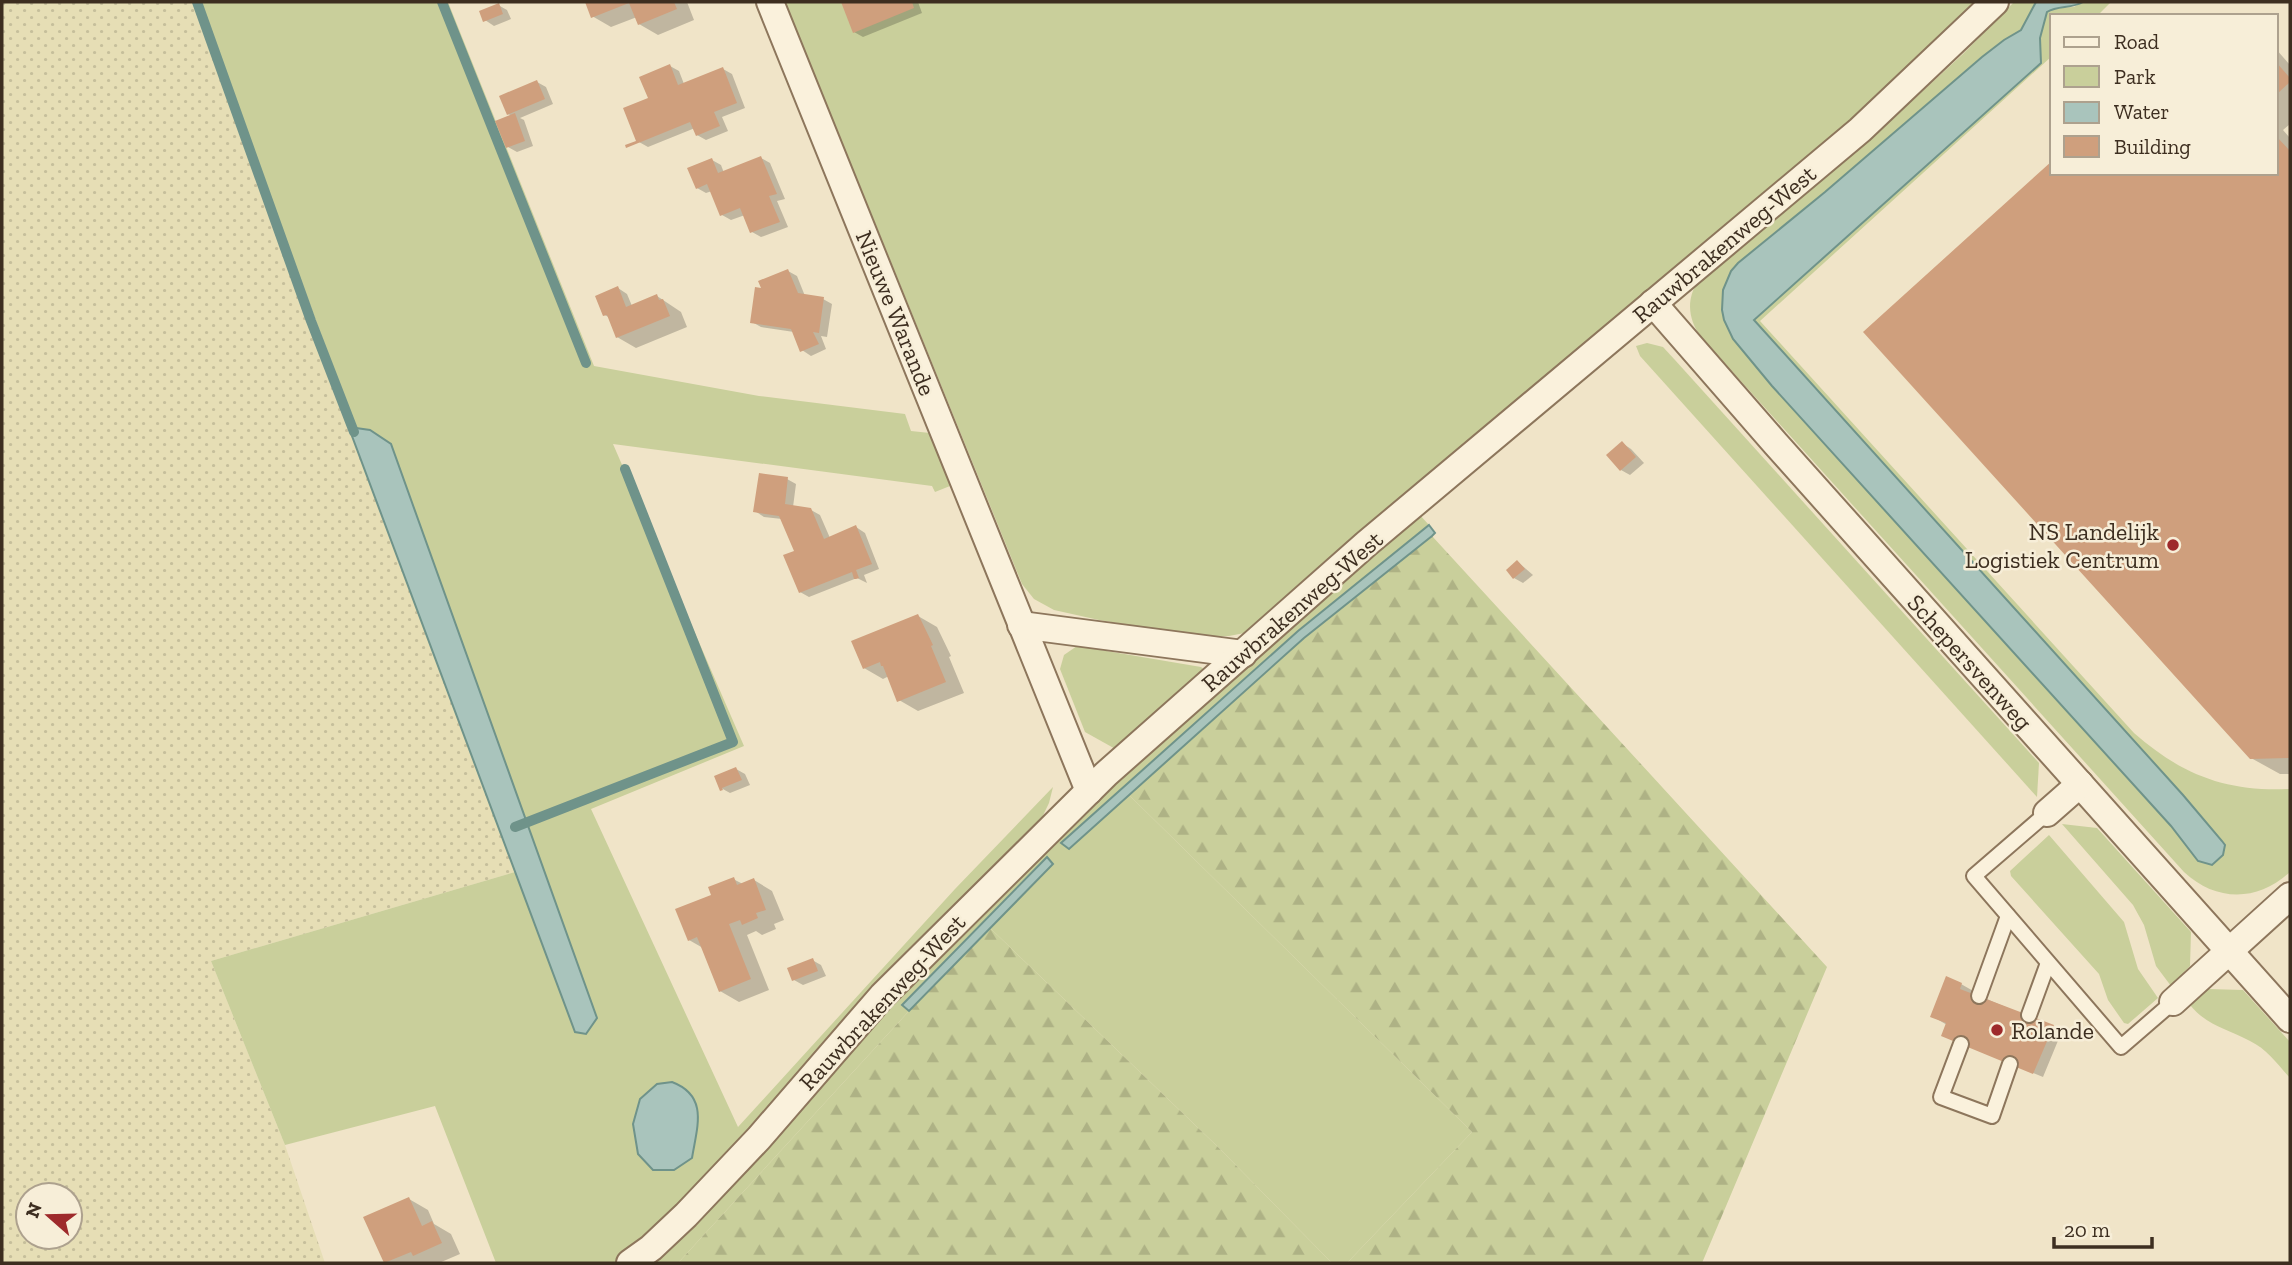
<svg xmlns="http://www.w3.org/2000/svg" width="2292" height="1265" font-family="'Zilla Slab',serif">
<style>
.farmland{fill:url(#farmland-dots);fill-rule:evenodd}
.green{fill:#c9cf9b}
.forest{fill:url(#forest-firs)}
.water{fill:#a9c4bc;stroke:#6f938a;stroke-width:2}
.shadow{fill:#0003}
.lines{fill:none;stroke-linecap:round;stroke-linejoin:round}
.stream{stroke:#6f938a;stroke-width:10}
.building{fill:#cf9f7d}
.service-casing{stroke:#8d765c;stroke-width:18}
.minor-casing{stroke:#8d765c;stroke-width:30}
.service{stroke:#faf1dc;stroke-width:14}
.minor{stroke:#faf1dc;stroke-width:26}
.poi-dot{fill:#9e2a2b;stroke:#f7eed8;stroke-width:2.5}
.labels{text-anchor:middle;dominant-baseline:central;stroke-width:5;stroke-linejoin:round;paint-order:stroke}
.street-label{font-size:24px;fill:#3d2e20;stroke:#f7eed8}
.poi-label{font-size:24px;fill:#3d2e20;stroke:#f7eed8;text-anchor:end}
</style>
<defs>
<pattern id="farmland-dots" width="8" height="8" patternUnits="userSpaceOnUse" patternTransform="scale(1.75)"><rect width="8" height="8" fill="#e6deb5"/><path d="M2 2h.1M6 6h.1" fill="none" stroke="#c6bf9b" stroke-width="1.8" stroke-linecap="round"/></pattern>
<pattern id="forest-firs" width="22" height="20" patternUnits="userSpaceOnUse" patternTransform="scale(1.75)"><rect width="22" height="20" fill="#c9cf9b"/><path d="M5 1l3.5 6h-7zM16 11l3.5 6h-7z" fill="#aeb285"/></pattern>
</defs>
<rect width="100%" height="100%" fill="#f0e4c8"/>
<path class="farmland" d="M2,2H197L356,428L352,436L515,872L211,961L285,1145L325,1263H2ZM28,1195H70V1237H28Z"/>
<g class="green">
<polygon points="197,2 448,2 594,366 759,396 905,414 911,431 930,433 950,486 935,492 932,486 613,444 744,746 591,809 738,1127 955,889 1053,787 1049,803 1036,830 751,1133 617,1263 496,1263 435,1106 285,1145 211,961 515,872 575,1032 597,1018 391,444 370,430 356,428"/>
<polygon points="785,2 1989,2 1961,30 1255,631 1229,636 1206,637 1099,620 1054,610 1034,599 1022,584"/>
<path d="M2014,2H2036L2021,30L2004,40L1982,57L1825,192L1738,263L1731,271L1723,290L1722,310L1733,339L1772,386L2171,826L2198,861L2225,845L2183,795L1754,320L2041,63L2040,38L2047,12L2053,8L2074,7L2083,2H2111L2097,16H2052V56L1760,321L2134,733C2182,775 2226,792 2290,789V872C2258,902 2216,902 2184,872L1701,337C1688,319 1686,300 1698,281L1914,99L1963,54Z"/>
<polygon points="1647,343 1663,347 1675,360 2039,763 2037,797 1640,356 1636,346"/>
<polygon points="1418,513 1429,525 1298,631 1061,843 1069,849 1129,795 1472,1132 1347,1263 1332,1263 1218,1147 989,927 1052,865 1047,857 902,1004 909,1011 678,1263 646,1263 887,1006 1069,821"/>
<polygon points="1077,646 1201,667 1208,673 1119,751 1085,732 1060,669 1064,655"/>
<polygon points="2062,824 2097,828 2191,932 2190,966 2171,986 2156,966 2144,925 2133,905"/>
<polygon points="2049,835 2124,922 2138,969 2158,998 2128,1024 2124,1023 2108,1000 2099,974 2011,876 2010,871"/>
<path d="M2208,989L2243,990L2290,1042V1078C2278,1065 2267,1049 2250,1041C2228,1029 2207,1026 2190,1005Z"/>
</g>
<g class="forest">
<polygon points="1432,536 1827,967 1702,1263 1347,1263 1472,1132 1129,795 1304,638"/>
<polygon points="989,927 1218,1147 1332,1263 678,1263 909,1011"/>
</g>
<g class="water">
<path d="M2036,2H2083C2071,9 2058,5 2047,12L2040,38L2041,63L1754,320L2183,795L2222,841L2225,845L2223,855L2212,865L2198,861L2171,826L1772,386L1733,339L1724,320L1722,310L1723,290L1731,271L1738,263L1825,192L1982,57L2004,40L2021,30Z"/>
<polygon points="356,428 370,430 391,444 597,1018 586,1034 575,1032 352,436"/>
<polygon points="1429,525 1435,533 1432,536 1304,638 1069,849 1061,843 1298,631"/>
<polygon points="1047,857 1053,864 909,1011 902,1005"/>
<path d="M672,1082C709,1096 697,1127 692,1158L674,1170H653L638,1154L633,1124L640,1099L657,1084Z"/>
</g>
<g class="shadow">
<polygon points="586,2 687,2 694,20 658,35 639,24 637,17 611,27 592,16"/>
<polygon points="843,2 918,2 922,13 863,37 854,32"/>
<polygon points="498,5 507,10 511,19 494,26 485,20"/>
<polygon points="2276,49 2290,65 2290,124 2283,130 2290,138 2290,774 2280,774 2251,758 1865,332 2052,163 2052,173 2276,173"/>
<polygon points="670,66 679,71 684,84 723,69 732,74 745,108 722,117 728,131 706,140 697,135 695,128 648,147 639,142 650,99"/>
<polygon points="537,82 546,87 553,104 520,118 524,120 533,146 517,152 508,147 512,116 508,114"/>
<polygon points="761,158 770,163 785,199 777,201 788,227 761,237 752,232 745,215 731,220 722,215 712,191 706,193 697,188 712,160 721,165 724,173"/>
<polygon points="788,271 797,276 805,296 823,299 832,304 827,337 821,336 826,349 811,356 802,350 794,332 761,327 752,322 764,290"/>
<polygon points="618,288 627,294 632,306 657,296 681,312 687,327 636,348 617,337 610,318 605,315"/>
<polygon points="1622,443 1631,449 1644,463 1630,475 1621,470"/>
<polygon points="787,479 796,484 793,507 811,510 820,515 830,538 856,527 865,533 879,569 864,575 867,583 857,578 809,597 800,592 796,552 782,519 764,517 755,511"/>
<polygon points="1518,562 1533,575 1523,583 1514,578 1508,570"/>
<polygon points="918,616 937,627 951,656 949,657 964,693 918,711 899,700 889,676 883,679 864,668"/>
<polygon points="736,769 745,774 750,785 730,793 721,788"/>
<polygon points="733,879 743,884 754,880 772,891 784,920 774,924 776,929 762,935 756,931 747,935 769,990 739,1002 720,991 703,948 689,940 714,896"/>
<polygon points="812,960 821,965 826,976 803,985 794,980"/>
<polygon points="1961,984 1989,1000 2062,1031 2043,1077 1943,1036 1947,1025 1932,1016"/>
<polygon points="409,1199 428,1210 434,1224 451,1234 460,1254 439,1263 385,1262"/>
</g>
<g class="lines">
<g class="stream">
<polyline points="197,2 311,321 354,432"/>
<polyline points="442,2 586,363"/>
<polyline points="515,827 733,742 625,469"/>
</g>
</g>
<g class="building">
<polygon points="585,2 674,2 677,9 638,25 629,3 591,18"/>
<polygon points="841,2 912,2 914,8 853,33"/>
<polygon points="499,3 503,14 483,22 479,11"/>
<polygon points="2276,62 2290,78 2290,82 2276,95"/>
<polygon points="670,64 678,85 723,67 737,103 714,112 720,126 696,136 690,122 626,148 625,145 636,141 623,108 648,98 639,77"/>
<polygon points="537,80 545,99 507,115 499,96"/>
<polygon points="515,113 525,141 506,148 495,121"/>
<polygon points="2276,136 2290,151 2290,758 2250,759 1863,332 2052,161 2052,173 2276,173"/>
<polygon points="761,156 777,194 769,196 780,222 750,233 740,208 720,216 707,184 696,189 687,168 712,158 718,173"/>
<polygon points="788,269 798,293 824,297 819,333 813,332 819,344 800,352 791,329 750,323 755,287 761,288 758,281"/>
<polygon points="618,286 626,307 657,294 659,300 663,299 670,316 616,338 607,315 603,316 595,296"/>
<polygon points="1622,441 1636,457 1620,471 1606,455"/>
<polygon points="759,473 788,477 785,504 811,508 824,539 856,525 872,564 856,570 859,578 856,579 854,579 852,572 799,593 783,555 794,551 779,516 753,512"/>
<polygon points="1517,560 1525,569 1513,579 1506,570"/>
<polygon points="918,614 933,645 931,646 946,682 897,702 883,666 881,666 880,662 863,669 851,641"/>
<polygon points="736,767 742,780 722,788 723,790 720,791 714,776"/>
<polygon points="734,877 737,885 754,878 766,910 756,913 758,918 742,925 740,920 729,924 751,979 719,992 697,937 688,941 675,909 711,895 708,887"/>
<polygon points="813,958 818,971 792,981 787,968"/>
<polygon points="1946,976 1962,983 1960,989 2054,1025 2033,1074 1941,1036 1946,1023 1930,1017"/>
<polygon points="409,1197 422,1226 432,1221 442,1243 413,1256 411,1252 384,1263 363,1217"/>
</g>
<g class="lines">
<defs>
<g id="service">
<polyline points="2047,813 1974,876 2121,1047 2173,1002"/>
<polyline points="1979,996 2008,916"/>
<polyline points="2029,1015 2048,963"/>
<polyline points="1961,1044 1941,1097 1992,1116 2010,1064"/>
</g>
<g id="minor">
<polyline points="770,2 1089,791"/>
<polyline points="1653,303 1775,443 2290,1019"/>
<polyline points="1021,625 1243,654"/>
<polyline points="2047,813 2080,784"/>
<polyline points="2173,1002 2290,896"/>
<polyline points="630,1263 651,1248 686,1215 759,1138 882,996 1106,774 1366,544 1860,130 1995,2"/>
</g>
</defs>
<use href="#service" class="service-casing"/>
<use href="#minor" class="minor-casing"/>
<use href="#service" class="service"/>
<use href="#minor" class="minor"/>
</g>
<g class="poi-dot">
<circle cx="2173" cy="545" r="7"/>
<circle cx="1997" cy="1030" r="7"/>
</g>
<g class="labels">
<g class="street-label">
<text transform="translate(1724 244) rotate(-40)">Rauwbrakenweg-West</text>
<text transform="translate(896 313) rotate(68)">Nieuwe Warande</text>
<text transform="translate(1292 611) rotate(-41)">Rauwbrakenweg-West</text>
<text transform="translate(1970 662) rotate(48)">Schepersvenweg</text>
<text transform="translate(882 1002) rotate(-47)">Rauwbrakenweg-West</text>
</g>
<g class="poi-label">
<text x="2159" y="531">NS Landelijk<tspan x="2159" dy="28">Logistiek Centrum</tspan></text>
<text x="2011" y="1030" text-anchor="start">Rolande</text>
</g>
</g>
<rect width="2292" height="1265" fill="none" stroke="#3d2e20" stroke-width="7"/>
<rect x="2050" y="14" width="228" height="161" fill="#f7eed8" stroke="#ada18e" stroke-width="2"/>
<rect x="2064" y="37" width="35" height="10" fill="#faf1dc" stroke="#ada18e" stroke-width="2"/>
<text x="2114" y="49" font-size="21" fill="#3d2e20">Road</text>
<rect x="2064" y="66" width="35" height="21" fill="#c9cf9b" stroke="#ada18e" stroke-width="2"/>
<text x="2114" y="84" font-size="21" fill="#3d2e20">Park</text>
<rect x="2064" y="102" width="35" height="21" fill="#a9c4bc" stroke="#ada18e" stroke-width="2"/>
<text x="2114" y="119" font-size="21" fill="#3d2e20">Water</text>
<rect x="2064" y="136" width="35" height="21" fill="#cf9f7d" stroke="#ada18e" stroke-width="2"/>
<text x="2114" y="154" font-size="21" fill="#3d2e20">Building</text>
<g transform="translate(49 1216) rotate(290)"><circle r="33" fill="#f7eed8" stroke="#ada18e" stroke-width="2"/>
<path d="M0-5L12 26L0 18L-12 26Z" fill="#9e2a2b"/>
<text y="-10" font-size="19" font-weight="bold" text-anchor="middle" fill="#3d2e20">N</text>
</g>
<path d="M2054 1237v10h98v-10" fill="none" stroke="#3d2e20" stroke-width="3.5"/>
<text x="2064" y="1237" font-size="21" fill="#3d2e20" stroke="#f7eed8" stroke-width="5" paint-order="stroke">20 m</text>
</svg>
